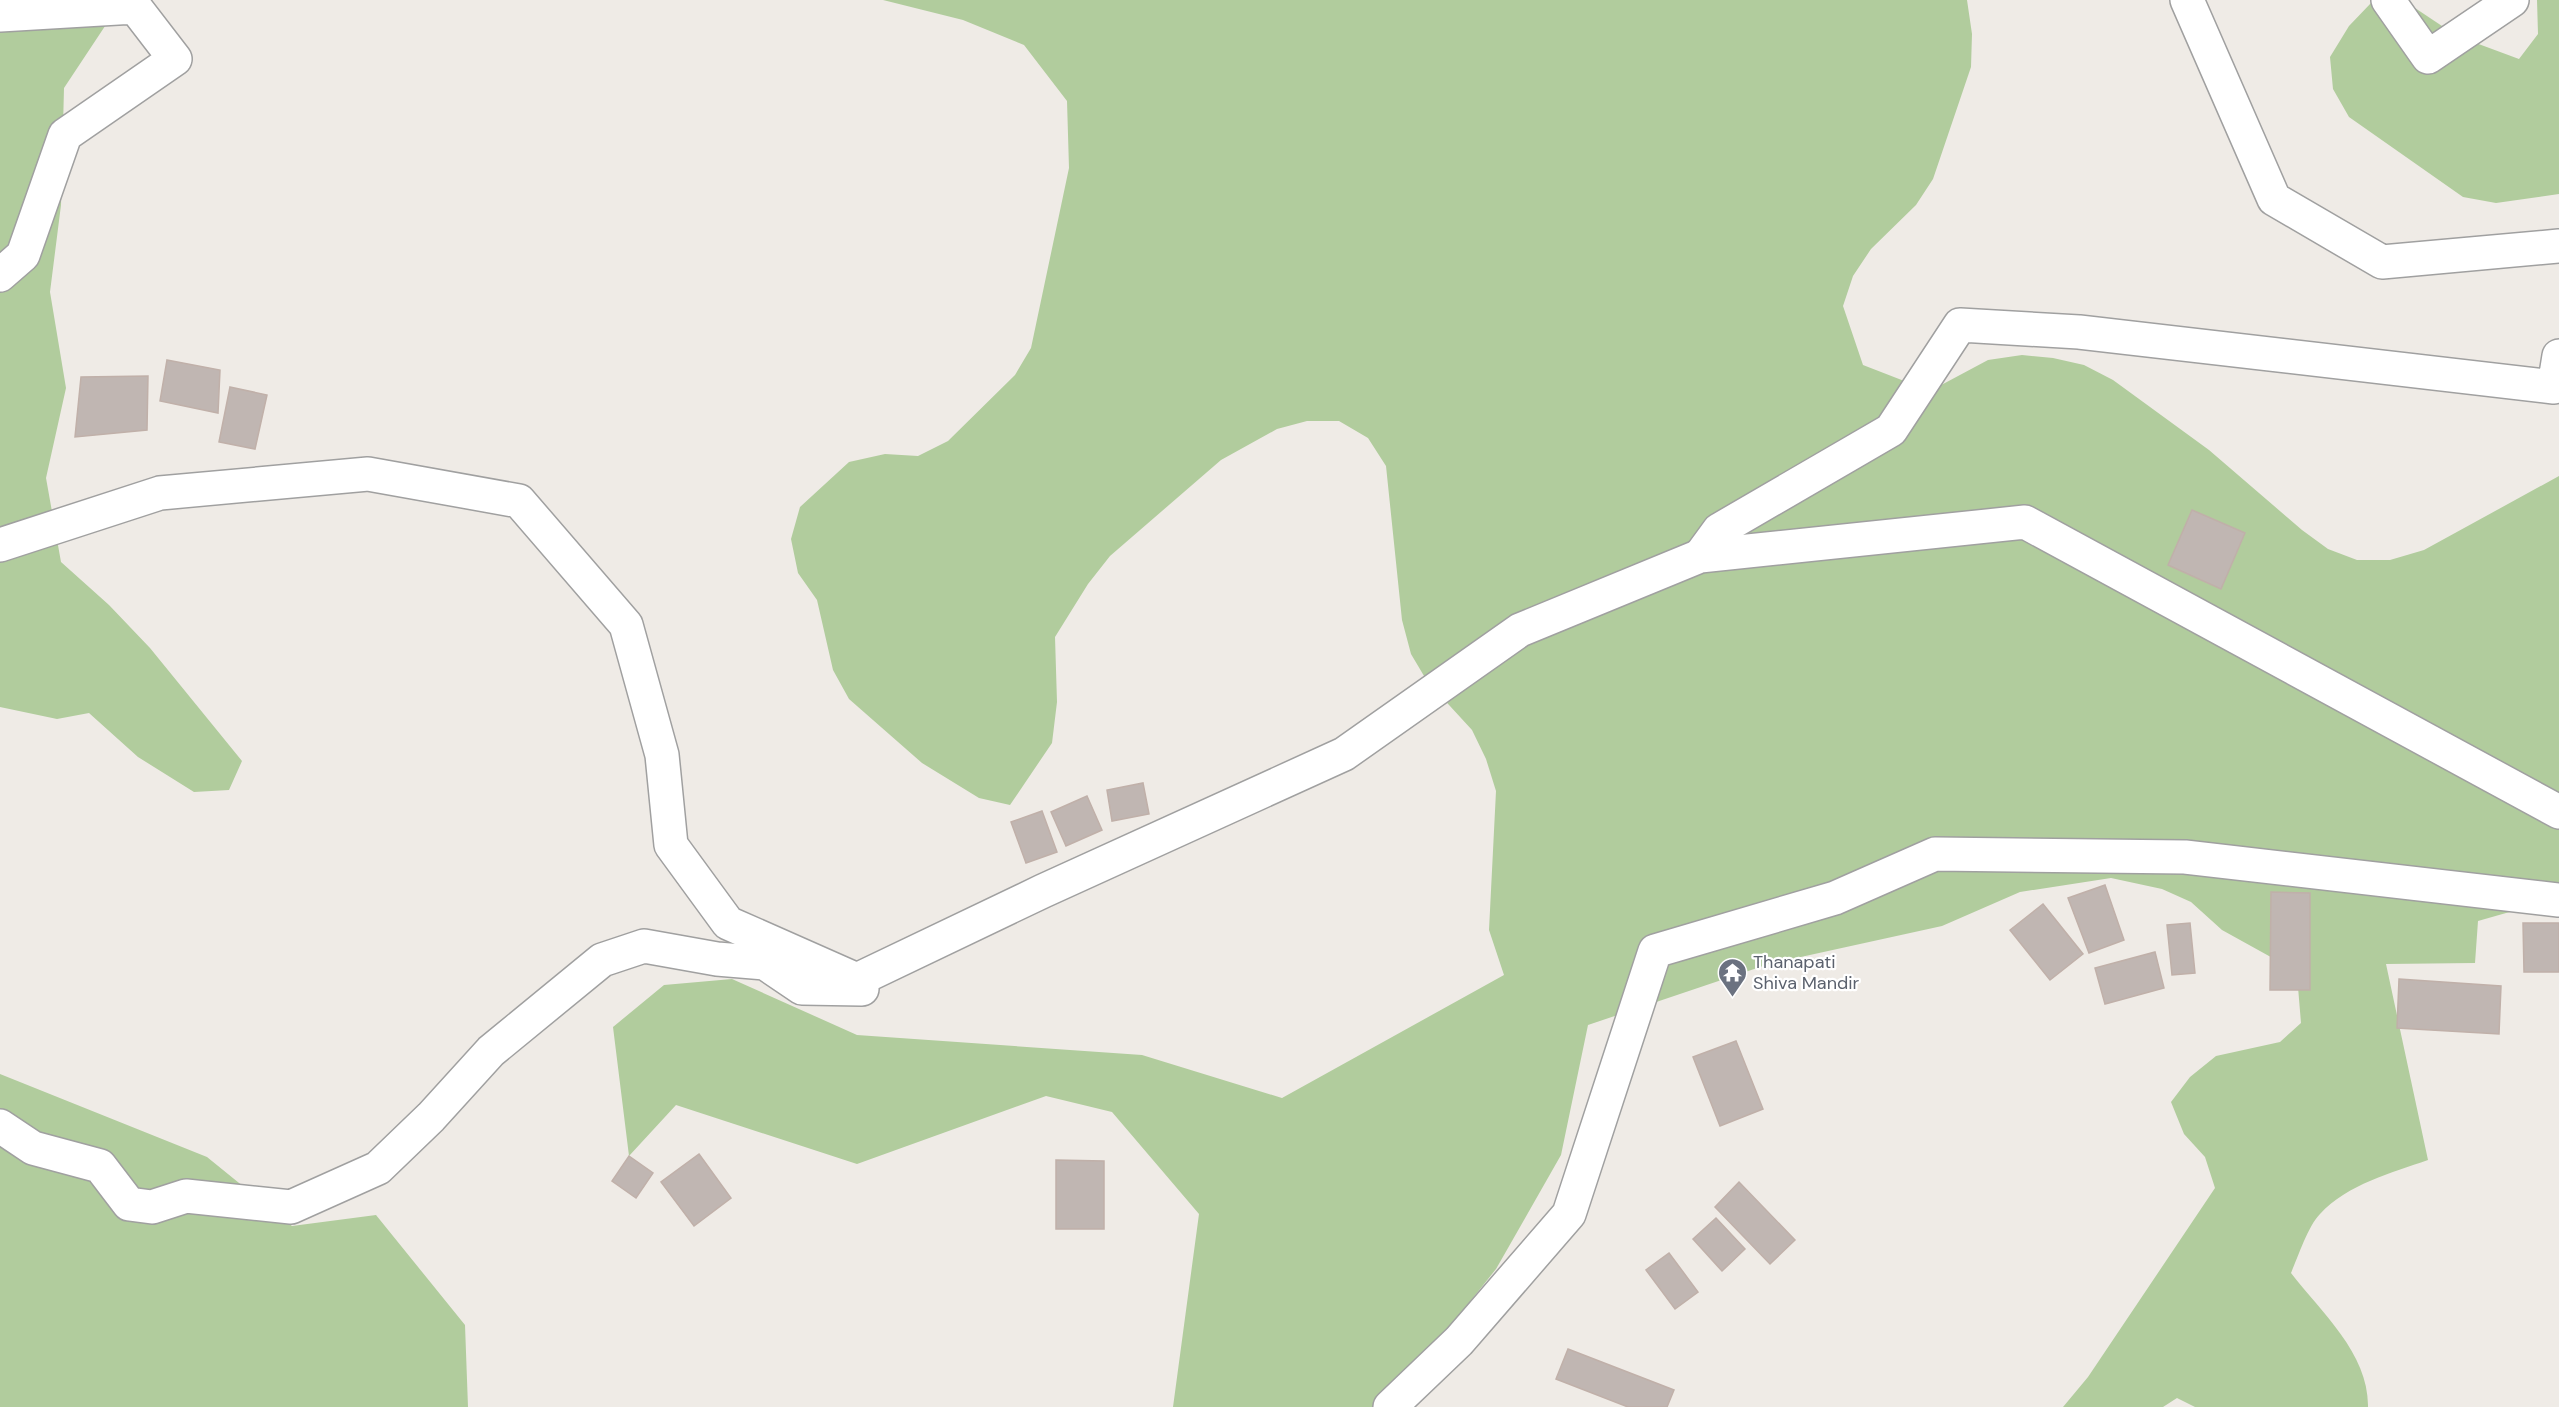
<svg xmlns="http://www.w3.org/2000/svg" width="2559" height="1407" font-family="'DM Sans',sans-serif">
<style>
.forest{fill:#b1cc9d}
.building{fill:#c0b6b2;stroke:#c0b0a9;stroke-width:1.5}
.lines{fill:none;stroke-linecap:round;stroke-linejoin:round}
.minor-casing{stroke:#a0a0a0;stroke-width:36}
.minor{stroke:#fff;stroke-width:33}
.labels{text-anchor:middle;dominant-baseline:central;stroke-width:4.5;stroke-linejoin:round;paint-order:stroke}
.worship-label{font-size:18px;fill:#5b616d;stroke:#fff;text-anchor:start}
</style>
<rect width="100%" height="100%" fill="#efebe6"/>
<g class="forest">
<polygon points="0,0 117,8 64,88 61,205 50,292 66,388 46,478 61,562 109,605 150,648 242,761 229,790 194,792 138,757 89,713 57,719 0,707"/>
<path d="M883,0H1967L1972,34L1971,67L1933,179L1916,205L1871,249L1853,276L1843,306L1863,365L1930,391L1988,360L2022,355L2053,358L2084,365L2113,380L2209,450L2302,530L2328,549L2357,560H2390L2424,550L2559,476V898L2478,921L2475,963L2386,964L2428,1160C2391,1173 2348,1184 2320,1214C2308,1226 2298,1257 2291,1273C2322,1313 2369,1354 2368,1407H2195L2177,1398L2163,1407H2063L2088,1377L2215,1188L2205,1157L2184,1134L2171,1102L2190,1077L2216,1056L2280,1042L2301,1023L2298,987L2278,961L2222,930L2191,902L2162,889L2111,878L2020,892L1942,926L1769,964L1588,1025L1561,1155L1496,1269L1386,1407H1173L1199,1214L1112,1112L1046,1096L857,1164L676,1105L629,1156L613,1027L664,985L732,979L857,1035L1142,1055L1282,1098L1504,975L1489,930L1496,791L1486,759L1472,730L1427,681L1411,654L1402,620L1386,466L1368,438L1339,421H1307L1277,429L1221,460L1110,556L1088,584L1055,637L1057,702L1052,743L1010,805L979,798L922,763L849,699L833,670L817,600L798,573L791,539L800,507L849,462L885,454L918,456L948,441L1015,375L1031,348L1069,168L1067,101L1024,45L963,20Z"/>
<polygon points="2403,0 2457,36 2519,59 2538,34 2537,0 2559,0 2559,194 2496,203 2463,197 2349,117 2333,89 2330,57 2349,26 2371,3"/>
<polygon points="0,1074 207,1157 292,1226 376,1215 465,1325 468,1407 0,1407"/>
</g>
<g class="building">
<polygon points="167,360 220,370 218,413 160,401"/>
<polygon points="148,376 147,430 75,437 81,377"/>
<polygon points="230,387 267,395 255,449 219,442"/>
<polygon points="2192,510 2245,533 2221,589 2168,565"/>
<polygon points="1143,783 1149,814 1112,821 1107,790"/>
<polygon points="1087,796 1102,830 1066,846 1051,812"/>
<polygon points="1042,811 1057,852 1026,863 1011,822"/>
<polygon points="2105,885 2124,940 2089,953 2068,898"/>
<polygon points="2271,892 2310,893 2310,990 2270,990"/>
<polygon points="2043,904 2083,954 2050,980 2010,930"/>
<polygon points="2190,923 2195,973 2172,975 2167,925"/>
<polygon points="2523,923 2559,923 2559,972 2524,972"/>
<polygon points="2155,952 2164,988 2105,1004 2095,968"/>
<polygon points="2399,979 2501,986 2499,1034 2397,1028"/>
<polygon points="1736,1041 1763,1109 1720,1126 1693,1057"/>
<polygon points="699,1154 731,1198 694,1226 661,1182"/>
<polygon points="629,1156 653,1173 636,1198 612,1181"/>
<polygon points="1056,1160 1104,1161 1104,1229 1056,1229"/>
<polygon points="1739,1182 1795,1240 1770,1264 1715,1207"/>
<polygon points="1716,1218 1745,1249 1722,1271 1693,1239"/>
<polygon points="1669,1253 1698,1292 1675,1309 1646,1270"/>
<polygon points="1568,1349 1674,1390 1667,1407 1628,1407 1556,1379"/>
</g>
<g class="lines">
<defs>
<g id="minor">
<polyline points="2187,0 2274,199 2382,262 2559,246"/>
<polyline points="2388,0 2428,57 2512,0"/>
<polyline points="0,15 135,7 175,59 65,135 23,255 0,275"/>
<polyline points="0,545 160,493 368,474 519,501 626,625 662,755 671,845 728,923 857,980 1043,891 1344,754 1520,630 1700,556 2025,522 2559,812"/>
<polyline points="1700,556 1719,530 1891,430 1960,325 2079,332 2554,387 2559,356"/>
<polyline points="0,1126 33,1148 100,1166 129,1204 152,1207 186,1196 291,1207 378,1168 431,1117 491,1051 602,960 644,946 717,959 765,963 802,988 862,989"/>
<polyline points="1390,1407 1459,1341 1569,1214 1655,951 1835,898 1935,854 2185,857 2559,900"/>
</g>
</defs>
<use href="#minor" class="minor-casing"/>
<use href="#minor" class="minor"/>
</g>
<defs>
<symbol id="temple-pin" viewBox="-11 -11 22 30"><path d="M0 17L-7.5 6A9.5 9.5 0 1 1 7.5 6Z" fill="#6b7280" stroke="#fff"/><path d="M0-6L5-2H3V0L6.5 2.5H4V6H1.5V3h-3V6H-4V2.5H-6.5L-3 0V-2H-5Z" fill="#fff"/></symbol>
</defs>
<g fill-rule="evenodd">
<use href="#temple-pin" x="1716" y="956" width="33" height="45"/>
</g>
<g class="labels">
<g class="worship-label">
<text x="1753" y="962">Thanapati<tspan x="1753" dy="21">Shiva Mandir</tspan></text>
</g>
</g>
</svg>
